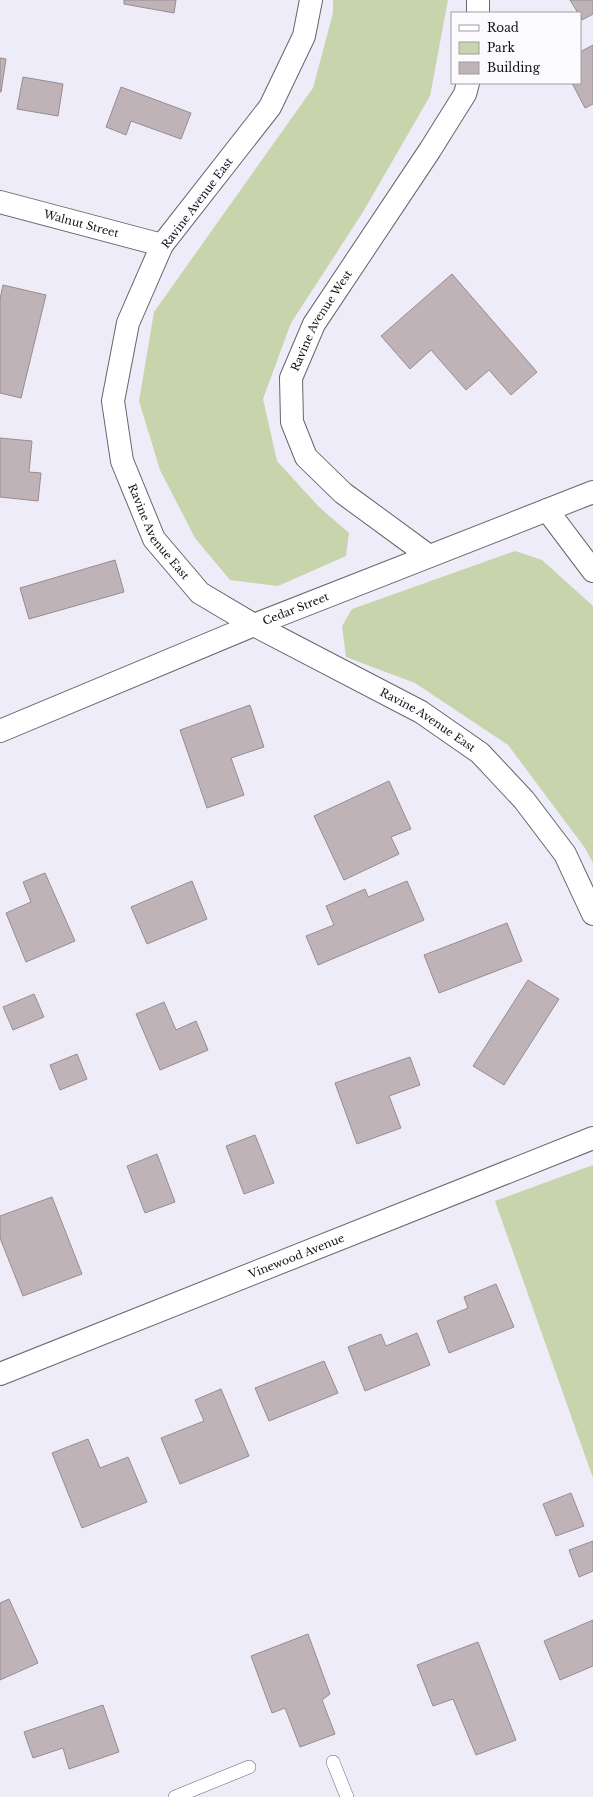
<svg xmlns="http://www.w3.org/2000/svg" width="593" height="1797" font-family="'Libre Baskerville',serif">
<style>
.green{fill:#c8d4ab}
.building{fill:#c0b3b7;stroke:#988c8f}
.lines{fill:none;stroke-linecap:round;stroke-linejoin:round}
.lane-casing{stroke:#66646e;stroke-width:14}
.street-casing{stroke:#66646e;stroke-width:24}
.lane{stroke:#fff;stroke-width:13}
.street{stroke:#fff;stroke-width:22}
.labels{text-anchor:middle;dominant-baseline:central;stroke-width:3;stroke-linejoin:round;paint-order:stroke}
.street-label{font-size:11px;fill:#131317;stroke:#fbfaff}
</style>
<rect width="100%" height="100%" fill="#eeecf8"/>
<g class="green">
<polygon points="333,0 448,0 430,96 363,212 291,323 263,399 277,461 319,507 349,533 346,556 278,586 230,580 195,538 160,470 139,401 154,312 313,88 333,13"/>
<polygon points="515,551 542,560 593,606 593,863 585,848 508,745 415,683 346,657 342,626 352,609"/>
<polygon points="593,1165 593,1478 495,1201"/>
</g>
<g class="building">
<polygon points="124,0 176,0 174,13 124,4"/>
<polygon points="570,0 593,0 593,14 582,20 580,13 578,13"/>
<polygon points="593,45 593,104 585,108 572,83 580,83 580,52"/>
<polygon points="0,58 6,59 1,92 0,92"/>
<polygon points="23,77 63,84 58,116 17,109"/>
<polygon points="121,87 191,113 181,139 131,121 126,135 106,127"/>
<polygon points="452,274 537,372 511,395 489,370 466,390 431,350 410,369 381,336"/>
<polygon points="3,285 46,295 21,398 0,393 0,299"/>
<polygon points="0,438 32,441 29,472 41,473 38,501 0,497"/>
<polygon points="115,560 124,592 29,619 20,588"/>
<polygon points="250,705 264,747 231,758 244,795 207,808 180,730"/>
<polygon points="389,781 411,829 391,837 399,854 344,880 314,816"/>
<polygon points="45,873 75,941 26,962 6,913 31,902 23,882"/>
<polygon points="192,881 207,919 147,944 131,907"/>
<polygon points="407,881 424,920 318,965 306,936 334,925 326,906 365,889 368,897"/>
<polygon points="507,923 522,961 439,993 424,955"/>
<polygon points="528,980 559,999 504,1085 473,1066"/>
<polygon points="34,994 44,1017 13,1030 3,1007"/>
<polygon points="164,1002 176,1030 196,1021 208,1050 160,1070 136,1014"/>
<polygon points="77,1054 87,1079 60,1090 50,1065"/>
<polygon points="410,1057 420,1085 389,1096 401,1128 357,1144 335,1083"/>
<polygon points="255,1135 274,1183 244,1194 226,1146"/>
<polygon points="157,1154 175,1202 145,1213 127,1166"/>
<polygon points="52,1197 82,1274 23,1296 0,1238 0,1216"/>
<polygon points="496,1284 514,1327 449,1353 437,1321 468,1308 464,1297"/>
<polygon points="417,1333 430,1365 365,1391 348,1347 381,1334 386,1346"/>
<polygon points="324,1361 338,1393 269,1421 255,1388"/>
<polygon points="221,1389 249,1456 180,1484 161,1438 204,1421 195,1400"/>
<polygon points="88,1439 100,1468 128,1457 147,1502 82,1528 52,1453"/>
<polygon points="571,1493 584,1526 556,1536 543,1504"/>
<polygon points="593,1541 593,1571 579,1577 569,1550"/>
<polygon points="9,1599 38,1663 0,1680 0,1603"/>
<polygon points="593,1620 593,1666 560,1680 544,1641"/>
<polygon points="308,1634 330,1694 322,1700 335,1734 300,1747 285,1708 272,1713 251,1656"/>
<polygon points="478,1642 516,1740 476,1755 453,1699 433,1706 417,1665"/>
<polygon points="103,1705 119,1752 69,1769 63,1748 33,1758 24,1732"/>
</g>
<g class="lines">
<defs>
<g id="lane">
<polyline points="333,1762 347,1797"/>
<polyline points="175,1797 249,1767"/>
</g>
<g id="street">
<path id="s1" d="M311,0L304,36L270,107L162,245L128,323L113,401L122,461L154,539L200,593L254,625L421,712L480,753L524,800L565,854L593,914"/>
<polyline points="478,0 478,13"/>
<path id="s2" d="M0,202L162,245"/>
<polyline points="547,510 593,571"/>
<path id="s3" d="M429,556L343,493L306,457L292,422L291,378L314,324L430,150L465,94L468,83"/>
<path id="s4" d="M0,731L254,625L593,492"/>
<path id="s5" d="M0,1374L593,1138"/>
</g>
</defs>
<use href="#lane" class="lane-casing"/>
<use href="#street" class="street-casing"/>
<use href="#lane" class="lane"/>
<use href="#street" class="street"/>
</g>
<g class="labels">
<g class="street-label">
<text transform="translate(197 203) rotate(-53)">Ravine Avenue East</text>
<text stroke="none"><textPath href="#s2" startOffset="84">Walnut Street</textPath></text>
<text stroke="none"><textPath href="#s3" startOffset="305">Ravine Avenue West</textPath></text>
<text stroke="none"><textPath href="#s1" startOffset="596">Ravine Avenue East</textPath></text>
<text stroke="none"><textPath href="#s4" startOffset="320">Cedar Street</textPath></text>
<text stroke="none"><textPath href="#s1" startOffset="932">Ravine Avenue East</textPath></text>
<text stroke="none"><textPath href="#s5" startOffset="319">Vinewood Avenue</textPath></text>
</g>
</g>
<rect x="451" y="12" width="130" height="72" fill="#fbfaff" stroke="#9e9ea2"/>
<rect x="459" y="25" width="20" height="6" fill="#ffffff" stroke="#9e9ea2"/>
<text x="487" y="32" font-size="12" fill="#131317">Road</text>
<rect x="459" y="42" width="20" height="12" fill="#c8d4ab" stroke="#9e9ea2"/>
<text x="487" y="52" font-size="12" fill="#131317">Park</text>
<rect x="459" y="62" width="20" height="12" fill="#c0b3b7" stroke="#9e9ea2"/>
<text x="487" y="72" font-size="12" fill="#131317">Building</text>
</svg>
